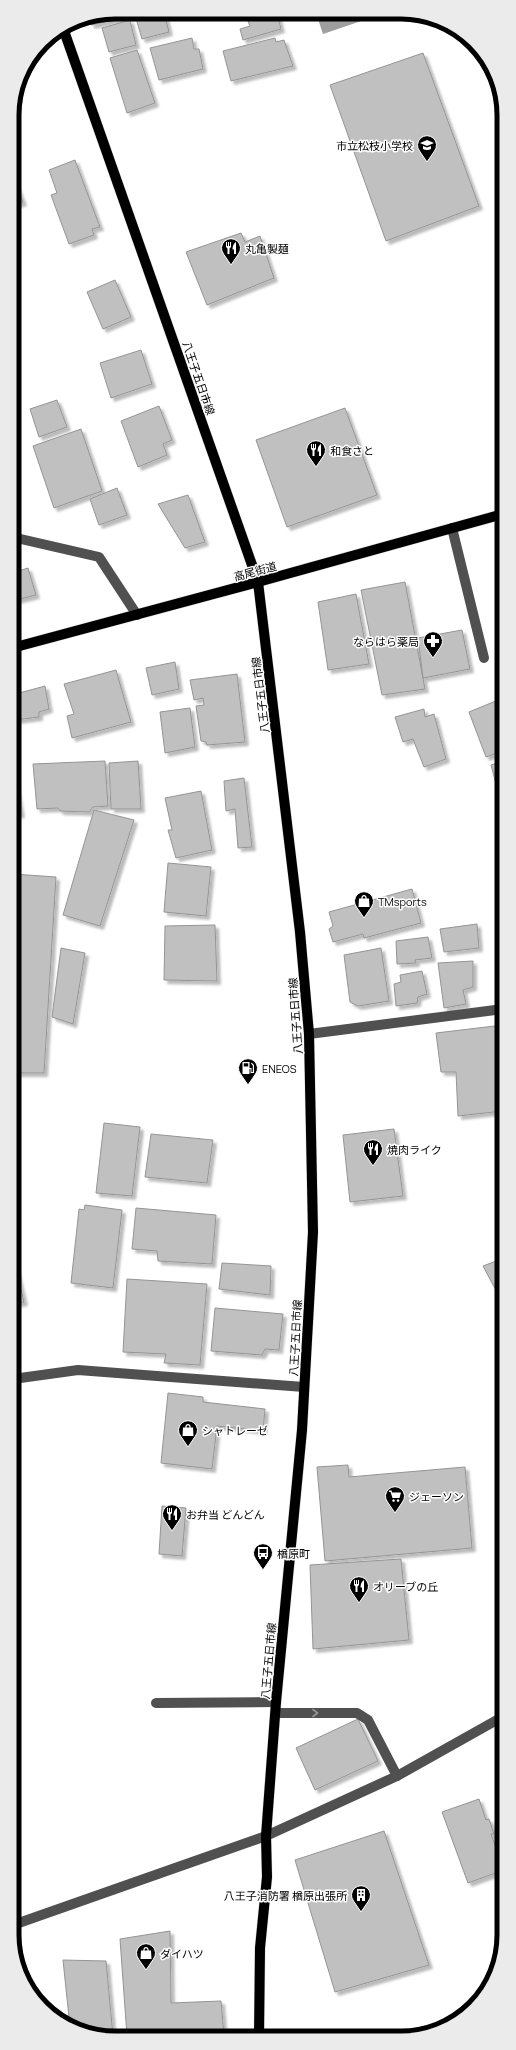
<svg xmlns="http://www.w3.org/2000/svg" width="516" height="2050" font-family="Manrope,'Noto Sans JP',sans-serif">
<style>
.water{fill:#9e9e9e}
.building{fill:#c0c0c0;stroke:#949494;filter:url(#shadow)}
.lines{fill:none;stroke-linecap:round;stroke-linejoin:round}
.major-casing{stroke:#dbdbdb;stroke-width:11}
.minor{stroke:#505050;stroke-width:10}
.major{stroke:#000;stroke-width:10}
.oneway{stroke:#969696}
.labels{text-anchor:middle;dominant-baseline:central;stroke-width:3;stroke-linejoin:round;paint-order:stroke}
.poi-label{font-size:11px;fill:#000;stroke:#fff;text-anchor:start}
.street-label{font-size:11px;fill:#000;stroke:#fff}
.rim{fill:none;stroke:#000;stroke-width:5}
</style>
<defs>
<filter id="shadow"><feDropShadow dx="3.5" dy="3.5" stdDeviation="1" flood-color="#0004"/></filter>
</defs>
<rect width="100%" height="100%" fill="#fff"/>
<polygon class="water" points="316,13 368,14 370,18 323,34"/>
<g class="building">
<polygon points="115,12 133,12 134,16 91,25 90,17"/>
<polygon points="144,12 164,12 169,32 142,39 135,15"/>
<polygon points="277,13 281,29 243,40 240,29 250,26 245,14"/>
<polygon points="130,20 136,45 109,52 102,28"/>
<polygon points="192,38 194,49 199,49 203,69 159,80 150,48"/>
<polygon points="275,38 276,42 284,40 293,66 231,81 223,51"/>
<polygon points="137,50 155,103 127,113 110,58"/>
<polygon points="423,53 479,206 386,241 330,85"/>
<polygon points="75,160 100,227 92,229 94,235 69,244 51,195 57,193 49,170"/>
<polygon points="12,174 23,202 12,206"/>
<polygon points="241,233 245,242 260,236 274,278 207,305 186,252"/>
<polygon points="115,280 131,317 103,329 87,292"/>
<polygon points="141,350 152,384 111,398 100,363"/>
<polygon points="57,400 67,427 39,437 30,409"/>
<polygon points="159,406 172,440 163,444 167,455 138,467 121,421"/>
<polygon points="345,408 377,495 287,527 256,440"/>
<polygon points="81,429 102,491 54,508 33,446"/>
<polygon points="117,488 127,515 99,525 90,499"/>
<polygon points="188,495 205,542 185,548 158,504"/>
<polygon points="28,568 36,595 12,601 12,573"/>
<polygon points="405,582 425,689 382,695 361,590"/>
<polygon points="356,594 369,664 328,670 318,602"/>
<polygon points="462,630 470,669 423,678 418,638"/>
<polygon points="175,662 179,689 152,695 146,668"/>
<polygon points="116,670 131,722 72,738 67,716 74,714 64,684"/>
<polygon points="237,674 245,742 207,745 206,742 201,741 196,706 204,705 203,698 194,700 190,680"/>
<polygon points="45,686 49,709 39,712 39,717 15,720 16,726 12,727 12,695"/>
<polygon points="503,698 503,751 486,757 469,712"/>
<polygon points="190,708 195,747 165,753 160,712"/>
<polygon points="424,709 425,717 434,714 446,759 424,767 413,739 403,742 395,717"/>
<polygon points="105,761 108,806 93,807 89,812 60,811 58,808 37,809 33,764"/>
<polygon points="138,761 141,809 111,809 109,763"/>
<polygon points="503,761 503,810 491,765"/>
<polygon points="12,765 21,814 12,815"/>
<polygon points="244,778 252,847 238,848 235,809 226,811 224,781"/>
<polygon points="201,791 212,850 176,858 168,830 172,830 165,798"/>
<polygon points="94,810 134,820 100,926 63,915"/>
<polygon points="168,863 211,867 206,916 164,912"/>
<polygon points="13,874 56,877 44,1073 13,1073"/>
<polygon points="412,889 421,923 364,938 363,934 333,942 329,929 333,926 329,912"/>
<polygon points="477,924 479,948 444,952 440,929"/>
<polygon points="215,925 217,981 164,980 165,926"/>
<polygon points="428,937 432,958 415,960 416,963 397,964 396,941"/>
<polygon points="61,948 85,953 73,1024 52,1017"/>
<polygon points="381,948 389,1001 358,1006 350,1002 344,955"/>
<polygon points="473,961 473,987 463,990 466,1004 444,1008 438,963"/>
<polygon points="503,966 503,988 498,967"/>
<polygon points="422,971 427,994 418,997 417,1003 396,1006 394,984 401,982 400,975"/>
<polygon points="503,1025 503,1111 458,1116 456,1072 441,1072 436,1033"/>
<polygon points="104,1123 140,1127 132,1196 96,1193"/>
<polygon points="394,1129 403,1196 350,1202 343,1135"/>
<polygon points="151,1134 213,1140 207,1183 145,1177"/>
<polygon points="85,1205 122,1210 113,1288 71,1283 79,1209 84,1210"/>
<polygon points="136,1208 216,1215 212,1264 158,1261 157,1251 132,1249"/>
<polygon points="504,1258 504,1300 502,1296 499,1296 483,1266"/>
<polygon points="222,1263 271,1266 270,1295 219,1289"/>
<polygon points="13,1268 16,1268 24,1302 13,1304"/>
<polygon points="127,1279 207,1284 200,1365 164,1363 166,1354 123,1352"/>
<polygon points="215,1308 283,1314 279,1350 265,1349 262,1355 211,1351"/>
<polygon points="504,1327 504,1338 499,1328"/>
<polygon points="168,1393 203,1397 203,1402 265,1409 263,1431 217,1426 212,1469 161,1463"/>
<polygon points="348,1465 349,1477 465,1467 472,1548 325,1561 317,1467"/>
<polygon points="162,1506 186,1508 182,1556 159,1554"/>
<polygon points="401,1559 409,1640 313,1649 310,1565"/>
<polygon points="358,1719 378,1761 315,1790 296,1748"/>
<polygon points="479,1799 486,1820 489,1819 494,1834 491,1834 504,1870 468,1883 442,1812"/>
<polygon points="384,1831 429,1965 335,1992 295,1860"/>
<polygon points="170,1931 171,2003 221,2001 224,2036 127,2036 120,1939"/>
<polygon points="63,1960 106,1961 113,2036 94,2036 70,2027"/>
</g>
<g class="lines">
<defs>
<g id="major">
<polyline points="63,28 258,582 300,932 309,1034 313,1232 302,1430 276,1702 266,1836 267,1877 260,1948 259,2037"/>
<polyline points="12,648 258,582 503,514"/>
</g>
</defs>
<use href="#major" class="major-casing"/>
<g class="minor">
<polyline points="452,528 484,658"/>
<polyline points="12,537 99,557 137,615"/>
<polyline points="309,1034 503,1009"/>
<polyline points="13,1379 78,1370 304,1387"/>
<polyline points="156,1703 276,1702"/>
<polyline points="276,1713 357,1713 368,1720 397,1776"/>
<polyline points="13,1925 266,1836 397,1776 504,1716"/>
</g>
<use href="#major" class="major"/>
</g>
<defs><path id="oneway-chevron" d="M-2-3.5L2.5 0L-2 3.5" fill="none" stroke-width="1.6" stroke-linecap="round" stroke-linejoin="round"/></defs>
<use class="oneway" href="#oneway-chevron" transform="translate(315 1713)"/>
<defs>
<symbol id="school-pin" viewBox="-11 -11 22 30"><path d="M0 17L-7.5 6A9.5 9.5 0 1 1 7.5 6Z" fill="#000" stroke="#fff"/><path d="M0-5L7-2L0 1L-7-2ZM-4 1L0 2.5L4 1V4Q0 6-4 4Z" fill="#fff"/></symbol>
<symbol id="restaurant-pin" viewBox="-11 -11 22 30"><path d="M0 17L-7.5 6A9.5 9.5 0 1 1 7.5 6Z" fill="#000" stroke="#fff"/><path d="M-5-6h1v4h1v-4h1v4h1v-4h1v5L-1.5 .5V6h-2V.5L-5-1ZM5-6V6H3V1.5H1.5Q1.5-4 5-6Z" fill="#fff"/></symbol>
<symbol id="pharmacy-pin" viewBox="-11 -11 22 30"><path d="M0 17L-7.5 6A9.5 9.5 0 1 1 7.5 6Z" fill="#000" stroke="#fff"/><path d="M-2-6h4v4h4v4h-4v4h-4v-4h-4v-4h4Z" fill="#fff"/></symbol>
<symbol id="shop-pin" viewBox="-11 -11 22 30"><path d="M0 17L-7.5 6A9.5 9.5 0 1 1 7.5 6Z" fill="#000" stroke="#fff"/><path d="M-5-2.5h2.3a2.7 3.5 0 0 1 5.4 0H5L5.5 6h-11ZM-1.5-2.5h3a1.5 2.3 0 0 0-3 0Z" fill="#fff"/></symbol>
<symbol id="fuel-pin" viewBox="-11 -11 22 30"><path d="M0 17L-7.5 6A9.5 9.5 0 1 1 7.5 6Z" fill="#000" stroke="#fff"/><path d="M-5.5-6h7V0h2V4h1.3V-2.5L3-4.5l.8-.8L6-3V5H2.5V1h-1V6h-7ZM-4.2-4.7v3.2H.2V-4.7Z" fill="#fff"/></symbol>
<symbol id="supermarket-pin" viewBox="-11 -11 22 30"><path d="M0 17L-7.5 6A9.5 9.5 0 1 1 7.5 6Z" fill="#000" stroke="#fff"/><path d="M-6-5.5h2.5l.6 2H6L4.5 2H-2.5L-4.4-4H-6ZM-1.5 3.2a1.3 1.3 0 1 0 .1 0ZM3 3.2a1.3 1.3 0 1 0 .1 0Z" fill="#fff"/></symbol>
<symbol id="bus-pin" viewBox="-11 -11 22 30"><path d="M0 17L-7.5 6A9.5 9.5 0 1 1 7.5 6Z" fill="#000" stroke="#fff"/><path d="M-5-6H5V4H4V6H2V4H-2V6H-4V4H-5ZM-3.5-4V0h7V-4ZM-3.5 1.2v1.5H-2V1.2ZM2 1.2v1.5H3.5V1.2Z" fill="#fff"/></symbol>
<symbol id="building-pin" viewBox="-11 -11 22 30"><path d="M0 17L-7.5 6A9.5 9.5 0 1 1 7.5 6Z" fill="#000" stroke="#fff"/><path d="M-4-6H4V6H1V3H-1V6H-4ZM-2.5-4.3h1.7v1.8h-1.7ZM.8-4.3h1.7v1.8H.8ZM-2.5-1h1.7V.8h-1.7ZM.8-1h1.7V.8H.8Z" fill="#fff"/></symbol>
</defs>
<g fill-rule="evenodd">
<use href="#school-pin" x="416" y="134" width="22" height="30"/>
<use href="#restaurant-pin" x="220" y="237" width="22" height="30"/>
<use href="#restaurant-pin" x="305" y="439" width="22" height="30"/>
<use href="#pharmacy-pin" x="422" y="630" width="22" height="30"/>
<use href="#shop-pin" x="353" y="890" width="22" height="30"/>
<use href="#fuel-pin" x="237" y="1057" width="22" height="30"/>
<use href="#restaurant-pin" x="362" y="1138" width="22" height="30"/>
<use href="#shop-pin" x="177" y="1419" width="22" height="30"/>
<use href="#supermarket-pin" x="384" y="1485" width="22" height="30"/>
<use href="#restaurant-pin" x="161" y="1503" width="22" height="30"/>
<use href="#bus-pin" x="252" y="1542" width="22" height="30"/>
<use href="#restaurant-pin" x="348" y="1575" width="22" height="30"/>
<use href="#building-pin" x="350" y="1884" width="22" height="30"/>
<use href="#shop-pin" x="135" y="1942" width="22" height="30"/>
</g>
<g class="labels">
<g class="poi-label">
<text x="413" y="145" text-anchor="end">市立松枝小学校</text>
<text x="245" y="248">丸亀製麺</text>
<text x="330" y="450">和食さと</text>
<text x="419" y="641" text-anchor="end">ならはら薬局</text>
<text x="378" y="901">TMsports</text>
<text x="262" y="1068">ENEOS</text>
<text x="387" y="1149">焼肉ライク</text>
<text x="202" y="1430">シャトレーゼ</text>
<text x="409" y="1496">ジェーソン</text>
<text x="186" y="1514">お弁当 どんどん</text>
<text x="277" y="1553">楢原町</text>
<text x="373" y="1586">オリーブの丘</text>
<text x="347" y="1895" text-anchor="end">八王子消防署 楢原出張所</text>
<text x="160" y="1953">ダイハツ</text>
</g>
<g class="street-label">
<text transform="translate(199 378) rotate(71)">八王子五日市線</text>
<text transform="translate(255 571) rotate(-15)">高尾街道</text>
<text transform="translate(260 695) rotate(-97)">八王子五日市線</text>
<text transform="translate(295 1016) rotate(-94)">八王子五日市線</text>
<text transform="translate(295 1338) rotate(-87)">八王子五日市線</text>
<text transform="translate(268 1661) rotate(-85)">八王子五日市線</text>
</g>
</g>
<path d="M0 0H516V2050H0ZM115 19H401A96 96 0 0 1 497 115V1935A96 96 0 0 1 401 2031H115A96 96 0 0 1 19 1935V115A96 96 0 0 1 115 19Z" fill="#ebebeb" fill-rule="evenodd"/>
<path class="rim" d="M115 19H401A96 96 0 0 1 497 115V1935A96 96 0 0 1 401 2031H115A96 96 0 0 1 19 1935V115A96 96 0 0 1 115 19Z"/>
</svg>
